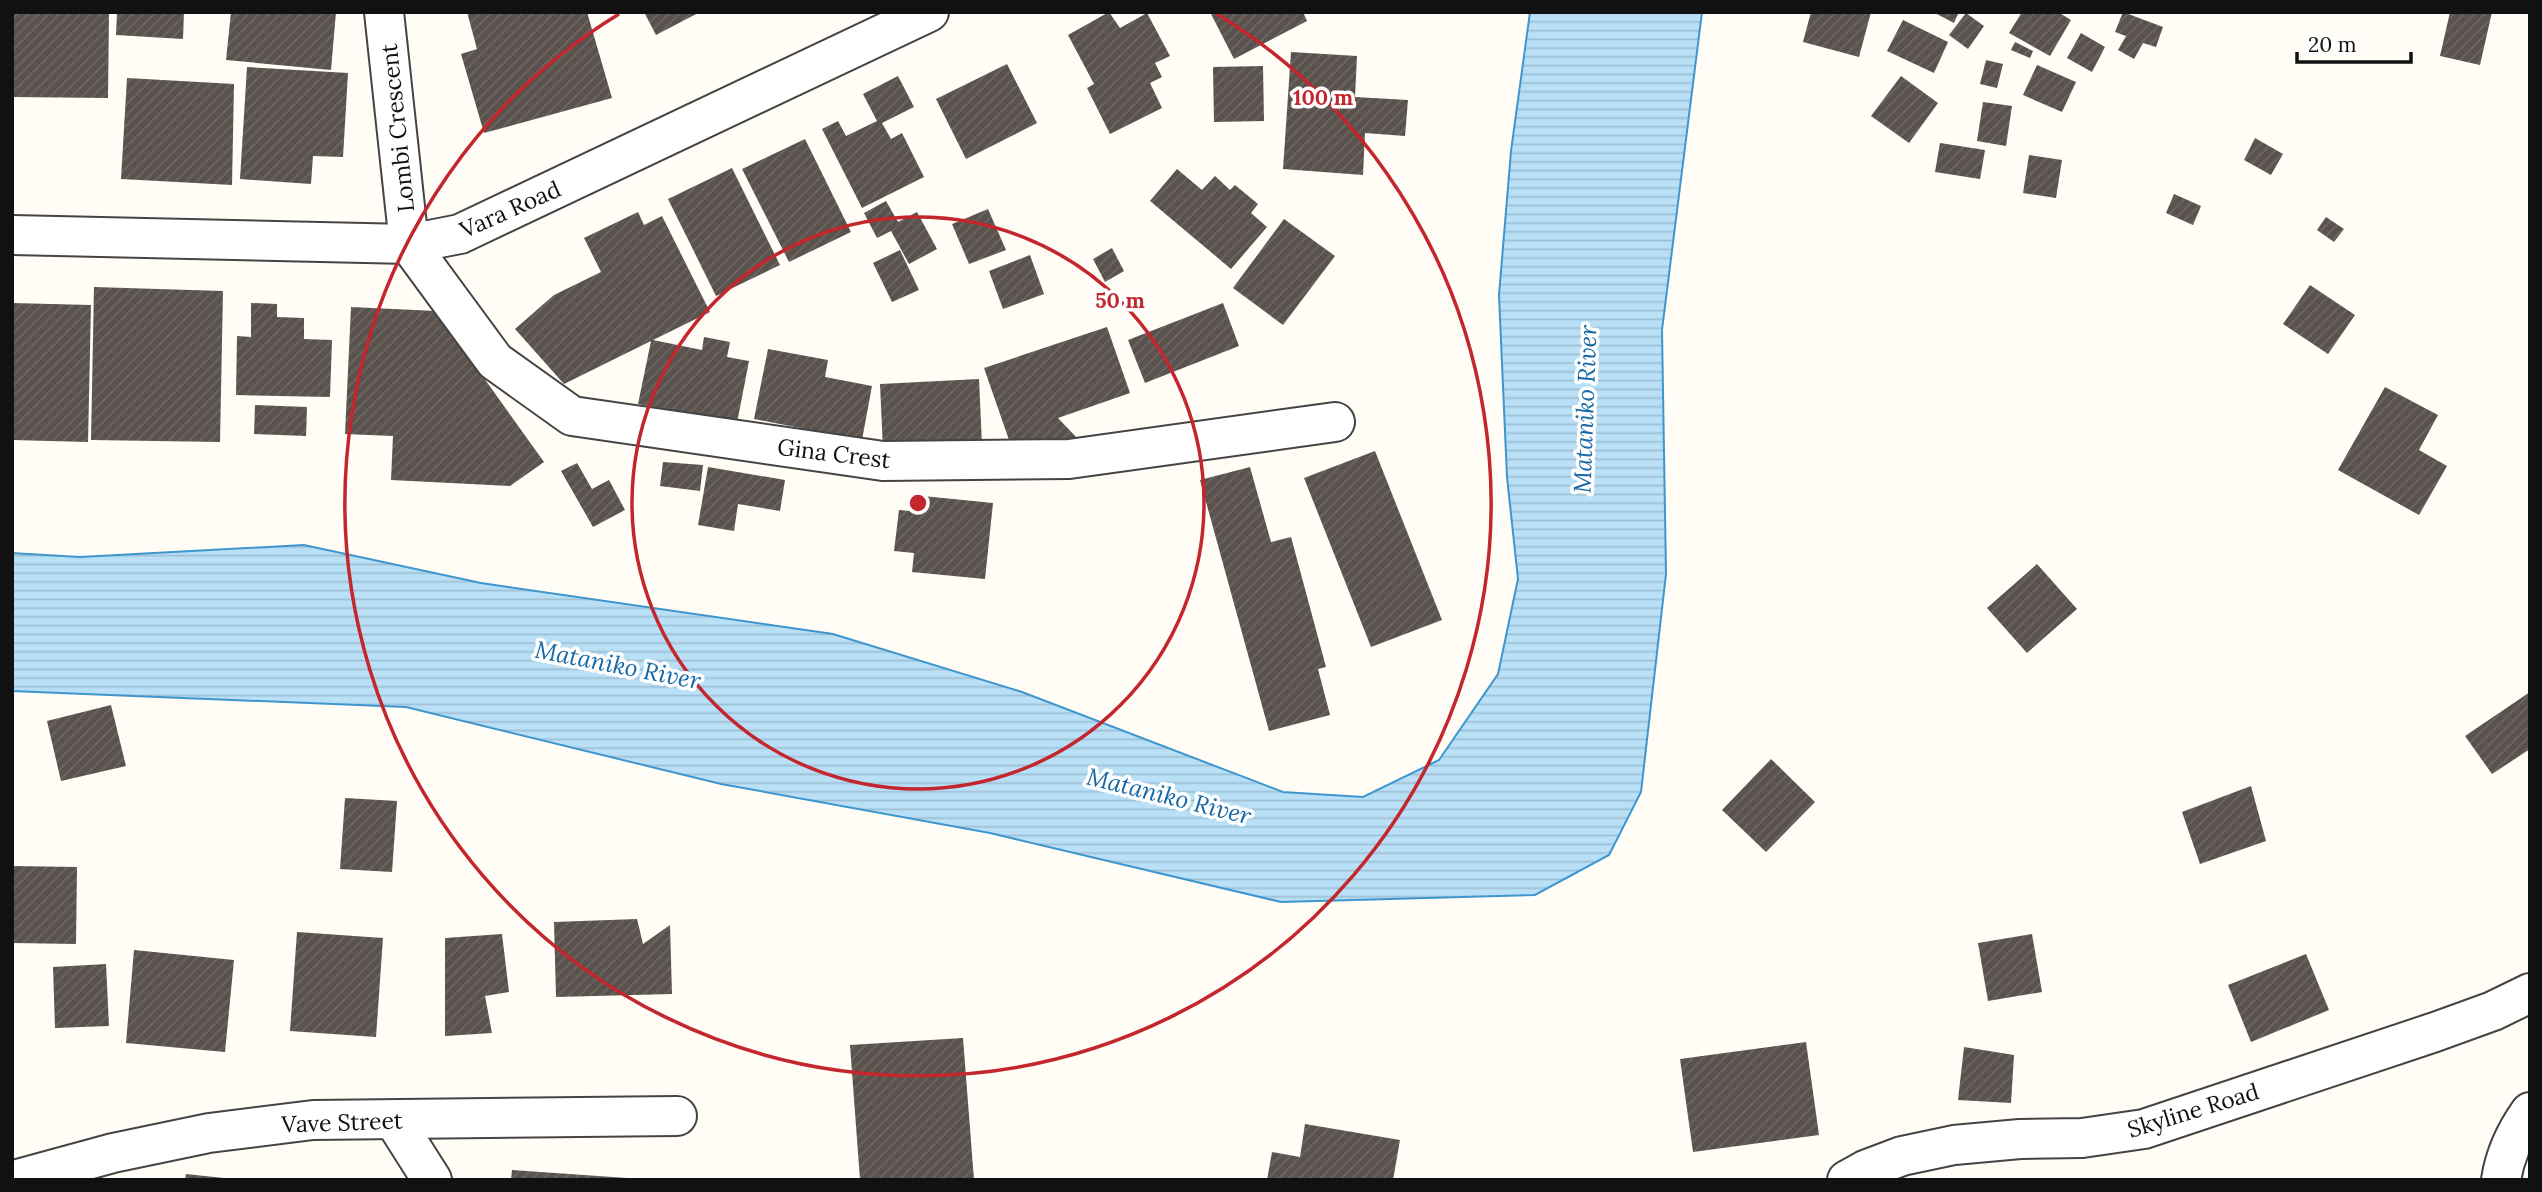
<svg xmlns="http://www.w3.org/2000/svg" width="2542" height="1192" font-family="Lora,serif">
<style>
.water{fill:url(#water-rules);stroke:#3f96cf;stroke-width:2}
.building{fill:url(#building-hatch)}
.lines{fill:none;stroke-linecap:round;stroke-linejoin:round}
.minor-casing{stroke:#444;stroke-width:42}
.minor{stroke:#fff;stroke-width:38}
.ring{fill:none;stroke:#c4262e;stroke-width:3.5}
.labels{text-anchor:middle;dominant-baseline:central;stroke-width:7;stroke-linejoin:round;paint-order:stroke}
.street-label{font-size:23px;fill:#111;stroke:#fff}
.water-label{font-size:24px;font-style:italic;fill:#1768a6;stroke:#fff}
.centre{fill:#c4262e;stroke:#fff;stroke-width:3.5}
.ring-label{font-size:21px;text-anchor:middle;font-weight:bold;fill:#c4262e;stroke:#fff;stroke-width:7;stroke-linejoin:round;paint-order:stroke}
</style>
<defs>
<pattern id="water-rules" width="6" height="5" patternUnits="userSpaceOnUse" patternTransform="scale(1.75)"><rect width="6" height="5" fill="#b9e0f7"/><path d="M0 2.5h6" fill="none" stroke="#9ebfd3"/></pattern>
<pattern id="building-hatch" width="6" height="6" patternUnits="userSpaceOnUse" patternTransform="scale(1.75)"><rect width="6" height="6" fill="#5a524d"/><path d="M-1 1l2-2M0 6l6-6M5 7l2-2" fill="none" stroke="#6d6662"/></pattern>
</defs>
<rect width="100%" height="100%" fill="#fffdf5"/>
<polygon class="water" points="1530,12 1702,12 1662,330 1666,574 1641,792 1609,855 1535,895 1281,902 990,833 721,784 406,707 12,691 12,553 80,557 304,545 481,583 833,634 1022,692 1283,792 1363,797 1439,760 1498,674 1518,579 1507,477 1499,295 1511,151"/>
<g class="building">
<polygon points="12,12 109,12 108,98 12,97"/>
<polygon points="117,12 184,12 183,39 116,35"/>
<polygon points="231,12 336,12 331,70 226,60"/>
<polygon points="467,12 587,12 612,98 484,133 461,54 477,49"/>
<polygon points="644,12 700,12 656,35"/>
<polygon points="1109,12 1120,28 1147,13 1170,56 1155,63 1162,77 1150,83 1162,108 1110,134 1087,88 1094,84 1068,35"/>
<polygon points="1210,12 1303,12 1307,21 1234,59"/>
<polygon points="1811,12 1871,12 1859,57 1803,42"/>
<polygon points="1933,12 1959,12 1954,23"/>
<polygon points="2022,12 2058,12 2071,20 2050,56 2009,33"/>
<polygon points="2123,12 2163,27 2156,47 2143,43 2134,59 2118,50 2126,36 2115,32"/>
<polygon points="2450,12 2492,12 2480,65 2440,56"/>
<polygon points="1966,13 1984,26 1968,49 1949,35"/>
<polygon points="1903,20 1948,42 1934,73 1887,51"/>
<polygon points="2081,33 2105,47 2092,72 2067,58"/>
<polygon points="2015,42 2033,51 2030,58 2011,50"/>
<polygon points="1291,52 1357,56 1355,97 1408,100 1405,136 1365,133 1363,175 1283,169"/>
<polygon points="1986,60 2003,64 1997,88 1980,84"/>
<polygon points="1007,64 1037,123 966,159 936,99"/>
<polygon points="2037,65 2076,82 2062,112 2023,95"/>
<polygon points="1263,66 1264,121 1214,122 1213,67"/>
<polygon points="247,67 348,73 343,157 313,156 311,184 240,179"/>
<polygon points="898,76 914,107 882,123 891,139 902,133 924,177 862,208 822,129 838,121 846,136 877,121 863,94"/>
<polygon points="1901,76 1938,103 1909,143 1871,116"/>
<polygon points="127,78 234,84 232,185 121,179"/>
<polygon points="1983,102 2012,106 2006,146 1977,141"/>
<polygon points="2255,138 2283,154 2271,175 2244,160"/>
<polygon points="805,139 851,232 789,262 742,169"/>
<polygon points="1940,143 1985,150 1980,179 1935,172"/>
<polygon points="2029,155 2062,160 2056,198 2023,193"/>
<polygon points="732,168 780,265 716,296 668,199"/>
<polygon points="1177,169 1202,190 1215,176 1230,190 1235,185 1258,204 1251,213 1267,227 1231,269 1150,201"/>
<polygon points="2174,194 2201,206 2193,225 2166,213"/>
<polygon points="886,201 898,222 917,212 937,249 909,264 891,231 877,238 864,213"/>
<polygon points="988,209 1006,250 969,264 952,224"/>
<polygon points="638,212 644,225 662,216 710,312 653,340 702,350 704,337 730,342 727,357 749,361 737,423 638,404 651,341 564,384 515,329 554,295 601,272 584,238"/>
<polygon points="2326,217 2344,229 2334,242 2317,230"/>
<polygon points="1284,219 1335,256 1283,325 1233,288"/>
<polygon points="1112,248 1124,271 1105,282 1093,259"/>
<polygon points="900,250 919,290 892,302 873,263"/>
<polygon points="1030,255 1044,294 1003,309 989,271"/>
<polygon points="2310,285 2355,315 2328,354 2283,324"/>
<polygon points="94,287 223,291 220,442 91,440"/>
<polygon points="12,303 91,305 88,442 12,440"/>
<polygon points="251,303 277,304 277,317 304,318 304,339 332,340 330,397 236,395 237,336 251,337"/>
<polygon points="1223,303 1239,346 1145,383 1128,340"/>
<polygon points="351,307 436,311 544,462 510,486 391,480 393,436 345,434"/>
<polygon points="1107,327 1130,393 1058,418 1078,439 1016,460 984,368"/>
<polygon points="768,349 828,360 825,377 872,386 862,440 754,419"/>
<polygon points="979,379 982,445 883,450 880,384"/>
<polygon points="2385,387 2438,415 2419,450 2447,466 2419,515 2338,470"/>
<polygon points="255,405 307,407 306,436 254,434"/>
<polygon points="1375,451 1442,620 1371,647 1304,478"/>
<polygon points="663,462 703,465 700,491 660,486"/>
<polygon points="577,463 592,489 609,480 625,510 593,527 561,471"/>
<polygon points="708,467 785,480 780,511 738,504 734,531 698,525"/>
<polygon points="1250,467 1271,542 1291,537 1326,667 1318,669 1330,715 1269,731 1200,480"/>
<polygon points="923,496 993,503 985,579 912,572 914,553 894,551 899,510 921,512"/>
<polygon points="2037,564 2077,609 2027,653 1987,608"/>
<polygon points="2530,692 2530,749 2492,774 2465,736"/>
<polygon points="111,705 126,766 61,781 47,721"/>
<polygon points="1771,759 1815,802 1766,852 1722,810"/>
<polygon points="2251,786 2266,841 2200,864 2182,812"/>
<polygon points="345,798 397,801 392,872 340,869"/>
<polygon points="12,866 77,867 76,944 12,943"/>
<polygon points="637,919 643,944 670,925 672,994 556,997 554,922"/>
<polygon points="297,932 383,938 376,1037 290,1031"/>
<polygon points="502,934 509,992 485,996 492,1033 445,1036 445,938"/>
<polygon points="2032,934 2042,992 1988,1001 1978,943"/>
<polygon points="134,950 234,960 225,1052 126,1043"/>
<polygon points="2306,954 2329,1010 2251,1042 2228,985"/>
<polygon points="106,964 109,1026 55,1028 53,967"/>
<polygon points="963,1038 974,1180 860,1180 850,1045"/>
<polygon points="1806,1042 1819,1135 1693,1152 1680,1059"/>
<polygon points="1964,1047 2014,1055 2011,1103 1958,1100"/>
<polygon points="1305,1124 1400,1140 1393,1180 1267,1180 1272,1152 1300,1157"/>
<polygon points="512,1170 627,1178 627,1180 511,1180"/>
<polygon points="186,1174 224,1178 224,1180 185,1180"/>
</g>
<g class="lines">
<defs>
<g id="minor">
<polyline points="384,12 409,244 495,361 572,416 883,461 1069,459 1335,422"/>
<polyline points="12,235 409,244 460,234 929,12"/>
<polyline points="394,1120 432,1180"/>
<polyline points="14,1180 113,1153 209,1133 313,1120 677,1116"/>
<polyline points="1847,1180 1865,1170 1902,1156 1954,1145 2020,1139 2082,1138 2144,1129 2435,1032 2493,1011 2530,993"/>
<path d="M2501,1180C2505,1154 2515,1133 2530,1112"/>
</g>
</defs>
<use href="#minor" class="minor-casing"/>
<use href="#minor" class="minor"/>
</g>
<g class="ring">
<circle cx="918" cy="503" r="286"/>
<path d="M1217 14A573 573 0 1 1 619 14"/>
</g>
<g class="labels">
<g class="street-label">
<text transform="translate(397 128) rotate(-96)">Lombi Crescent</text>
<text transform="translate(510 209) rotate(-24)">Vara Road</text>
<text transform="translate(834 453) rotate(7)">Gina Crest</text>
<text transform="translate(2193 1110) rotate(-17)">Skyline Road</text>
<text transform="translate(342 1122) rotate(-2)">Vave Street</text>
</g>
<g class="water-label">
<text transform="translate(1585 409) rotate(-88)">Mataniko River</text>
<text transform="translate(618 665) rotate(11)">Mataniko River</text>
<text transform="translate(1169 796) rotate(14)">Mataniko River</text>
</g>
</g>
<circle cx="918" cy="503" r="10" class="centre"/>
<g class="ring-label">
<text x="1323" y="105">100 m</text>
<text x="1120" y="308">50 m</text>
</g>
<rect width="2542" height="1192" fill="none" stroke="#111111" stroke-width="28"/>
<path d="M2297 52v10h114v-10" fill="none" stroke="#111111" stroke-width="3.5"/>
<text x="2308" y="52" font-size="21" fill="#111111" stroke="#ffffff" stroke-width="5" paint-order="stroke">20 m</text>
</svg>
